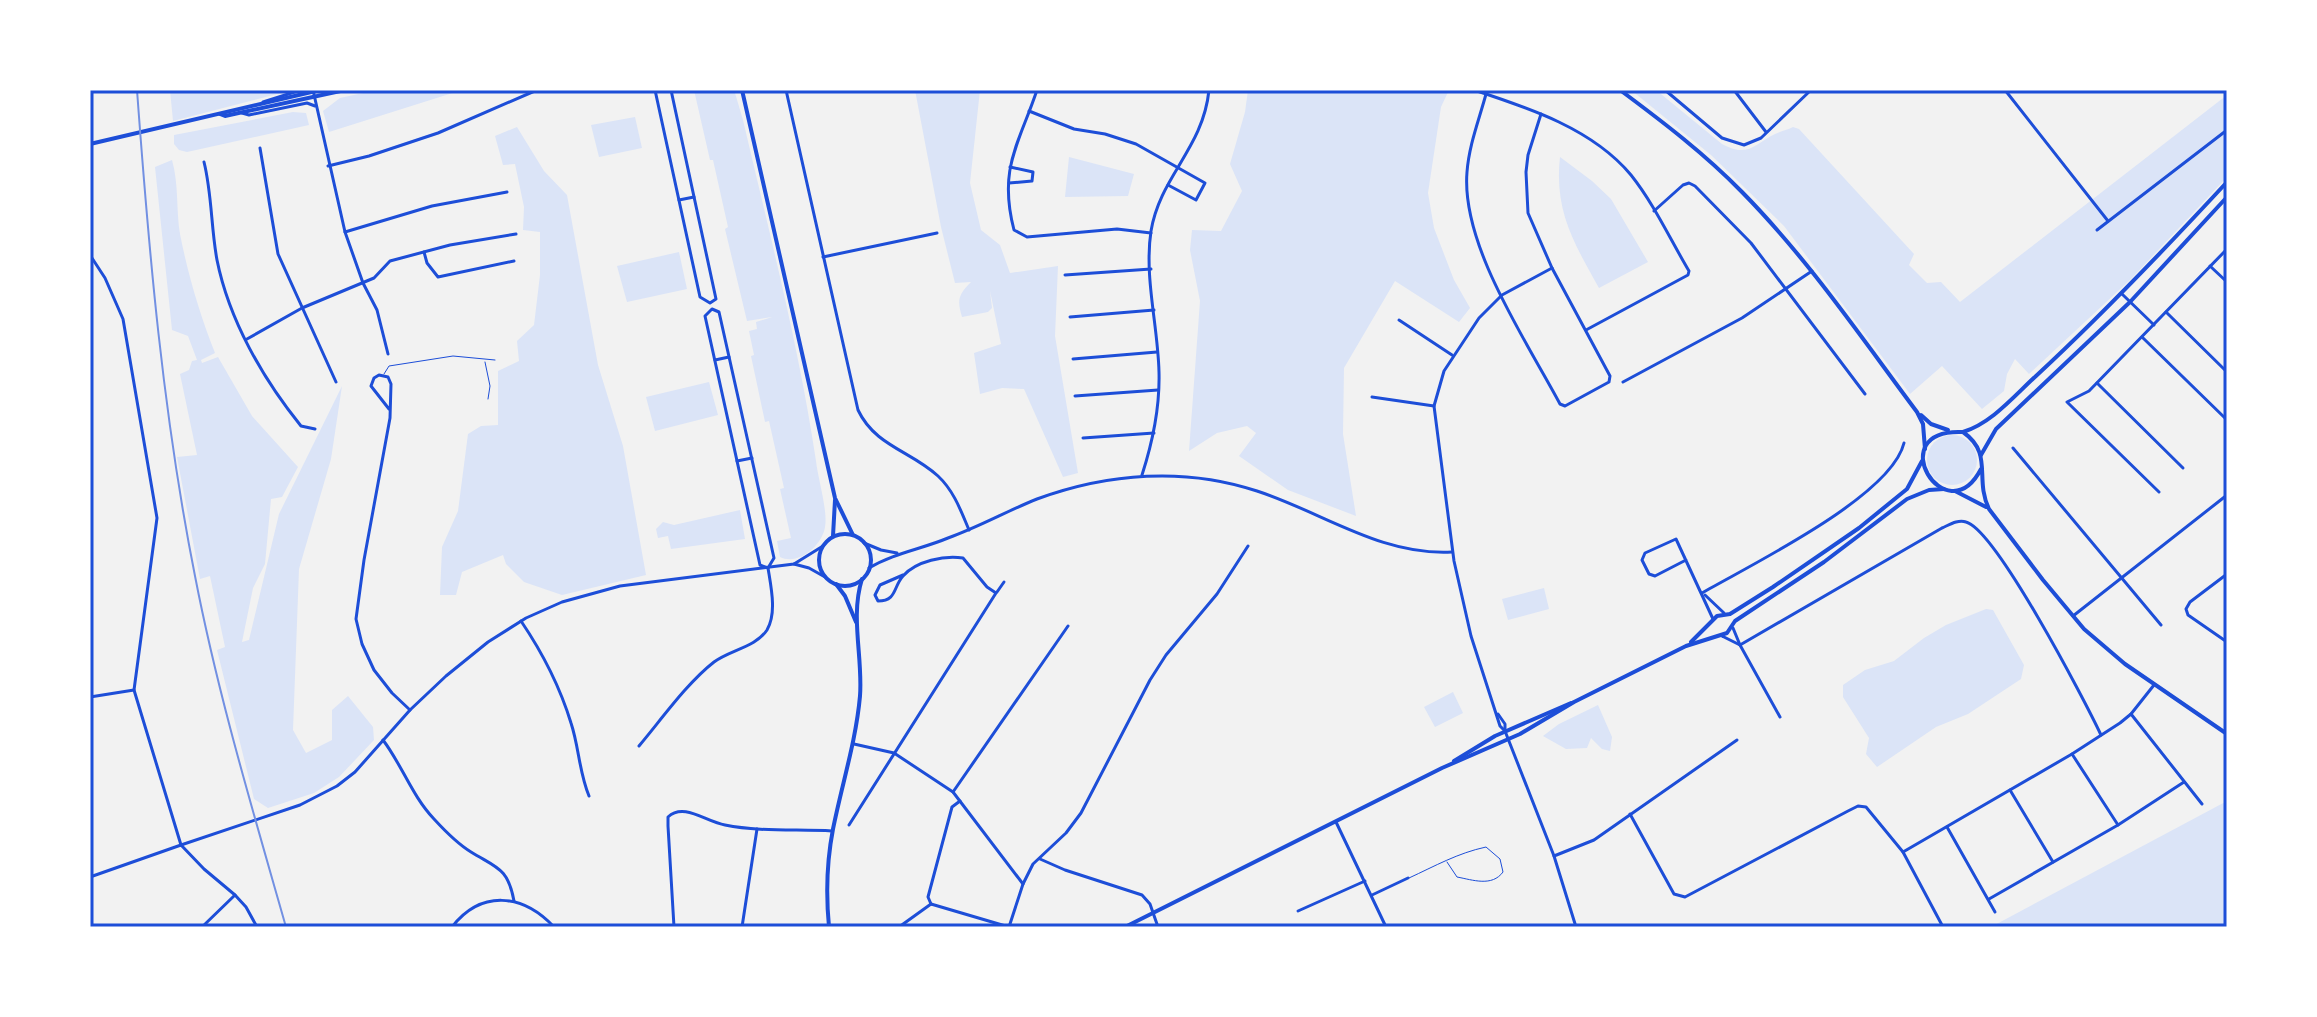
<svg xmlns="http://www.w3.org/2000/svg" width="2317" height="1017" font-family="'IBM Plex Serif',serif">
<style>
.green{fill:#dbe4f7}
.lines{fill:none;stroke-linecap:round;stroke-linejoin:round}
.service{stroke:#1d4ed8;stroke-width:1}
.minor{stroke:#1d4ed8;stroke-width:3}
.tertiary{stroke:#1d4ed8;stroke-width:3}
.secondary{stroke:#1d4ed8;stroke-width:4}
.rail{stroke:#7290e2;stroke-width:2}
.neatline{fill:none;stroke:#1d4ed8;stroke-width:3}
</style>
<rect width="100%" height="100%" fill="#f2f2f2"/>
<g class="green">
<polygon points="170,90 293,90 173,121"/>
<polygon points="377,90 462,90 329,132 323,111 340,98"/>
<path d="M694,90H733L735,93L743,120C769,232 799,346 816,461C818,479 828,511 825,527C822,546 798,566 780,557L777,541L791,538L780,489L784,488L769,421L765,422L751,356L754,355L749,331L757,329L756,322L772,317L747,321L725,229L728,227L713,160H710Z"/>
<path d="M915,90H980L970,183L981,230L1000,245L1010,273L1058,266L1055,336L1078,473L1063,477L1024,389L1002,388L980,394L974,353L1001,344L990,291L992,308L988,312L962,317C957,300 958,295 971,282L955,283L941,227Z"/>
<polygon points="1248,90 1449,90 1441,107 1428,193 1434,228 1454,280 1470,308 1459,322 1395,281 1344,368 1343,434 1356,516 1288,490 1239,456 1256,433 1247,426 1217,433 1189,451 1200,301 1190,250 1192,230 1221,231 1242,191 1230,164 1245,112"/>
<path d="M1631,90H1656L1722,144C1748,158 1753,145 1775,134C1781,131 1787,130 1793,127L1799,129L1914,254L1909,265L1927,283L1941,282L1960,302L2227,95V177L2131,279L2029,374L2015,359L2007,374L2004,391L1982,409L1942,366L1910,394L1784,226L1711,155Z"/>
<polygon points="293,112 306,113 309,125 187,152 179,150 174,144 174,135"/>
<polygon points="635,117 642,148 599,157 591,125"/>
<polygon points="517,127 544,171 567,195 598,365 623,446 646,575 562,595 524,582 506,564 503,555 462,572 456,595 440,595 442,547 458,511 468,434 481,426 498,425 498,371 519,361 517,341 534,325 540,275 540,232 523,230 524,207 515,164 503,165 495,136"/>
<polygon points="1069,157 1134,174 1128,196 1065,197"/>
<path d="M1560,157L1592,181L1611,199L1648,262L1599,288C1574,243 1554,211 1560,157Z"/>
<path d="M172,160C179,185 176,210 180,234C188,275 200,315 215,353L201,360L202,363L218,357L252,416L298,467L282,497L271,499L265,564L253,588L242,642L249,640L279,514L342,386L331,459L299,569L293,730L306,753L332,740V710L348,696L373,727L374,740L339,777L314,793L268,808L254,799L217,650L225,647L210,576L200,579L177,457L197,455L180,374L189,370L192,361L197,360L188,336L172,330L155,167Z"/>
<polygon points="679,252 687,289 627,302 617,266"/>
<polygon points="709,382 718,415 655,431 646,397"/>
<circle cx="1952" cy="460" r="25"/>
<polygon points="740,510 745,539 671,549 668,536 658,538 656,529 663,522 674,525"/>
<polygon points="1544,588 1549,609 1508,620 1502,599"/>
<polygon points="1986,609 1993,610 2024,665 2021,679 1968,714 1936,727 1877,767 1866,754 1869,738 1843,697 1843,685 1865,670 1894,661 1924,638 1946,625"/>
<polygon points="1453,692 1463,713 1435,727 1424,707"/>
<polygon points="1598,705 1612,737 1610,751 1602,749 1591,738 1587,748 1566,749 1543,736 1559,724"/>
<polygon points="2227,801 2227,927 1991,927"/>
</g>
<g class="lines">
<g class="service">
<polyline points="485,362 490,386 488,399"/>
<polyline points="384,374 389,366 453,356 495,360"/>
<path d="M1409,878C1435,866 1458,853 1486,847L1500,859L1503,872C1492,887 1473,880 1457,877L1447,862"/>
</g>
<g class="minor">
<polyline points="313,90 345,232 363,283 377,310 388,354"/>
<polyline points="655,90 700,297 710,303 716,299 671,90"/>
<path d="M786,90L858,410C875,446 911,451 938,476C954,491 961,511 969,530"/>
<path d="M1037,90C1019,144 998,168 1014,230L1027,237L1117,229L1151,233"/>
<path d="M1474,90C1529,108 1593,129 1631,175C1654,204 1670,239 1689,271L1688,275L1586,330"/>
<polyline points="1665,90 1722,138 1744,145 1761,138 1811,90"/>
<polyline points="1734,90 1766,132"/>
<polyline points="2005,90 2108,221"/>
<path d="M1486,94C1479,120 1469,145 1467,172C1461,245 1526,340 1560,404L1565,406L1609,382L1610,376L1552,268L1528,213L1526,172L1528,155L1541,114"/>
<polyline points="263,102 301,90"/>
<polyline points="1029,111 1074,129 1105,134 1136,144 1205,183 1196,200 1168,185"/>
<polyline points="242,113 249,115 307,103 315,106"/>
<polyline points="260,148 278,254 336,382"/>
<path d="M204,162C212,194 211,228 217,260C229,320 263,379 301,426L315,429"/>
<polyline points="328,166 369,156 438,133 537,90"/>
<polyline points="1009,183 1032,181 1033,172 1010,167"/>
<polyline points="679,200 694,197"/>
<polyline points="1654,211 1683,185 1689,183 1695,186 1751,243 1865,394"/>
<polyline points="2097,230 2227,130"/>
<polyline points="345,232 432,206 507,192"/>
<polyline points="424,252 427,263 438,277 514,261"/>
<polyline points="823,257 937,233"/>
<polyline points="2210,266 2227,282"/>
<polyline points="1065,275 1151,269"/>
<polyline points="2122,294 2154,325"/>
<polygon points="712,309 719,312 774,558 768,568 760,565 705,316"/>
<polyline points="2166,312 2227,372"/>
<polyline points="1070,317 1154,310"/>
<polyline points="1399,320 1452,355"/>
<polyline points="2142,337 2227,420"/>
<polyline points="247,339 302,308 374,278 390,261 450,245 516,234"/>
<polyline points="1073,359 1157,352"/>
<polyline points="715,360 729,357"/>
<polyline points="1623,382 1742,318 1812,271"/>
<polyline points="2097,383 2183,468"/>
<polyline points="1075,396 1158,390"/>
<polyline points="1372,397 1434,406"/>
<polyline points="389,409 371,386 374,378 379,375 388,377 391,384 390,418 364,560 356,619 362,644 374,670 392,693 410,710"/>
<polyline points="1083,438 1154,433"/>
<polyline points="2013,448 2161,625"/>
<polyline points="737,461 752,458"/>
<path d="M1142,475C1153,441 1160,407 1159,372C1158,326 1144,277 1151,231C1160,176 1203,149 1209,90"/>
<polyline points="2159,492 2067,402 2089,391 2227,249"/>
<polyline points="1686,560 1655,576 1649,574 1642,560 1645,553 1676,539 1713,619"/>
<polyline points="2227,574 2190,602 2186,609 2188,615 2227,642"/>
<polyline points="997,592 1004,582"/>
<path d="M1702,593C1750,565 1891,497 1904,443"/>
<polyline points="1705,595 1724,613"/>
<polyline points="2073,616 2227,495"/>
<path d="M521,621C542,652 560,687 571,723C579,747 579,772 589,796"/>
<polyline points="1733,628 1740,645 1780,717"/>
<polyline points="1722,636 1740,645"/>
<path d="M1740,645L1942,528C1949,525 1958,519 1966,522C1996,530 2085,701 2101,735"/>
<polyline points="90,697 134,690"/>
<polyline points="2131,714 2202,804"/>
<path d="M383,740C402,765 412,796 434,819C445,831 458,844 471,852C497,868 508,868 514,901"/>
<polyline points="854,744 894,753 953,792 1023,884 1009,927"/>
<path d="M639,746C661,720 687,683 714,662C730,650 756,647 767,630C777,613 771,587 768,568"/>
<polyline points="2072,754 2118,825"/>
<polyline points="2010,790 2053,862"/>
<polyline points="953,792 1068,626"/>
<polyline points="1630,814 1674,894 1685,897 1848,811 1858,806 1866,807 1903,852 1943,927"/>
<polyline points="1336,822 1386,927"/>
<path d="M849,825L996,593L987,587L963,558C945,555 916,561 903,576C893,587 897,601 878,601L875,595L880,585L903,575"/>
<polyline points="1947,827 1995,912"/>
<polyline points="1903,852 2072,754 2120,723 2131,714 2154,685"/>
<polyline points="1554,856 1594,840 1737,740"/>
<polyline points="1040,859 1065,870 1142,895 1150,904 1158,927"/>
<polyline points="90,877 181,845"/>
<polyline points="1023,884 1033,864 1066,833 1081,813 1150,680 1166,655 1217,594 1248,546"/>
<polyline points="1372,895 1408,878"/>
<polyline points="1989,899 2118,825 2184,782"/>
<polyline points="931,904 928,897 952,807 960,801"/>
<polyline points="931,904 1009,927"/>
<polyline points="1298,911 1365,881"/>
<polyline points="202,927 235,895"/>
<path d="M452,927C481,890 522,893 554,927"/>
<path d="M674,927L668,826V817C684,802 706,822 725,825C760,832 797,829 832,831"/>
<polyline points="742,927 757,829"/>
<polyline points="899,927 931,904"/>
</g>
<g class="tertiary">
<polyline points="90,255 105,278 123,319 157,518 134,690 181,845 204,869 235,895 246,907 257,927"/>
<polyline points="864,543 881,550 897,553"/>
<polyline points="794,564 809,568 825,577"/>
<path d="M869,568C894,553 922,549 948,538C979,527 1007,511 1037,499C1108,473 1185,467 1257,491C1322,512 1381,556 1452,552"/>
<polyline points="1498,714 1505,724 1505,731 1554,856 1576,927"/>
<polyline points="1505,731 1500,726 1471,636 1454,561 1434,406 1444,371 1479,318 1502,295 1552,268"/>
<polyline points="181,845 300,805 337,786 355,772 410,710 446,676 488,642 526,618 562,602 620,586 794,564 823,546"/>
</g>
<g class="secondary">
<polyline points="742,90 835,498 853,535"/>
<path d="M1620,90C1663,122 1705,154 1742,192C1808,259 1861,337 1917,412L1923,424L1925,449"/>
<polyline points="220,114 225,116 345,90"/>
<polyline points="90,144 320,90"/>
<polyline points="1921,415 1931,424 1948,430"/>
<path d="M1963,432C1992,423 2014,396 2036,376C2103,314 2165,249 2227,182"/>
<polyline points="1981,455 1996,429 2130,302 2227,197"/>
<path d="M1981,469C1946,536 1880,428 1963,432C1994,454 1974,478 1989,509L2043,580L2084,629L2125,664L2227,734"/>
<polyline points="1955,491 1986,507"/>
<circle cx="845" cy="560" r="26"/>
<polyline points="833,536 835,500"/>
<polyline points="836,584 845,596 856,622"/>
<polyline points="1691,642 1717,616 1730,614 1773,587 1859,528 1907,489 1922,461"/>
<polyline points="1454,761 1495,736 1571,703"/>
<path d="M829,927C826,896 827,860 833,829C842,784 856,741 860,696C863,657 850,617 862,579"/>
<polyline points="1125,927 1442,768 1520,734 1574,702 1686,646 1727,633 1735,621 1824,562 1907,499 1929,490 1944,489"/>
</g>
<path class="rail" d="M137,90C149,253 163,415 195,576C218,695 253,811 286,927"/>
</g>
<rect width="2317" height="1017" fill="none" stroke="#ffffff" stroke-width="184"/>
<rect x="92" y="92" width="2133" height="833" class="neatline"/>
</svg>
